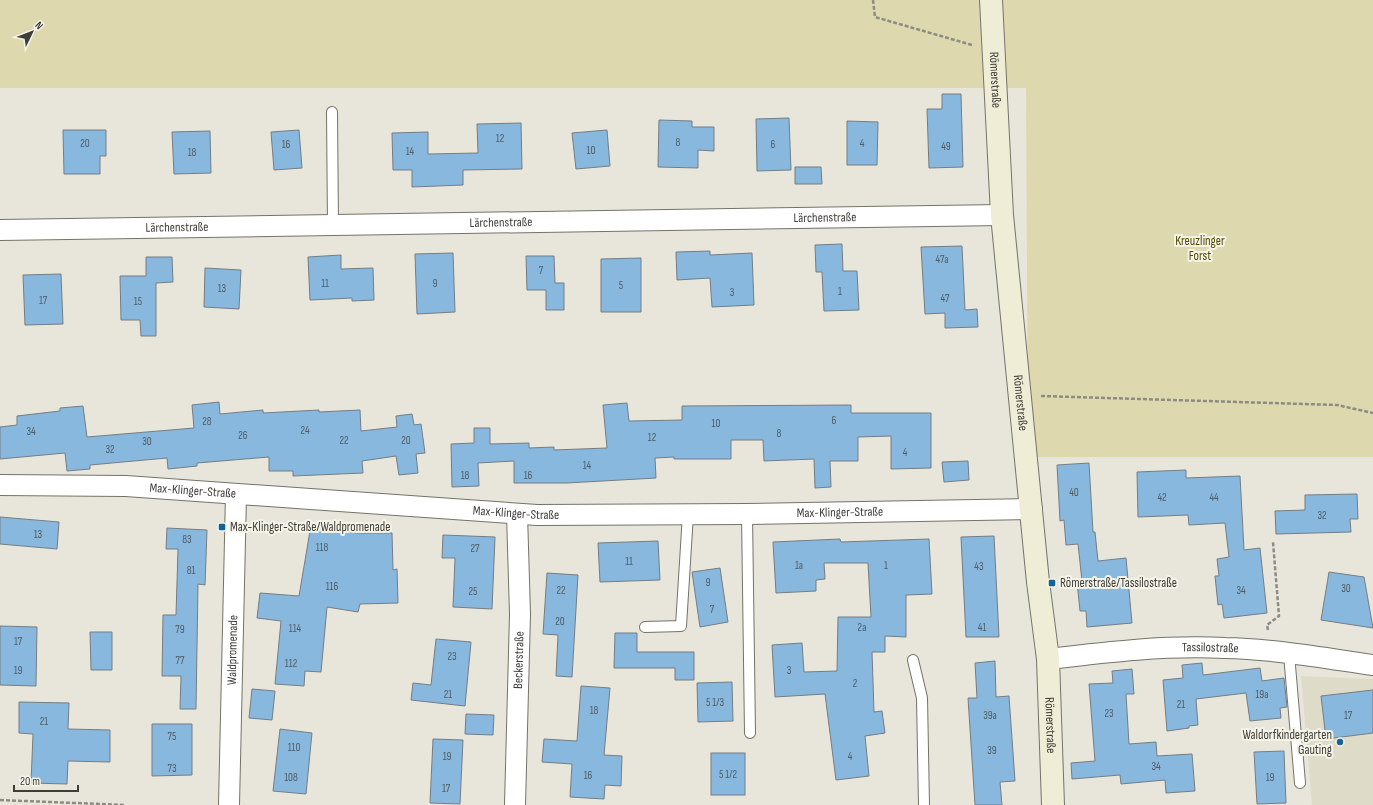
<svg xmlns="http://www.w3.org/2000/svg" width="1373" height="805" font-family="'Sofia Sans Condensed',sans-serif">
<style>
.built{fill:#dedcc9}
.green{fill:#ded8af}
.building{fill:#88b8de;stroke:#747d84}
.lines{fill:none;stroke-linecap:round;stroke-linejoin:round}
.lane-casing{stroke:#747369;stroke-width:12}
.street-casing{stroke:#747369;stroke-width:22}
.secondary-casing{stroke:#747369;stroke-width:24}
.path{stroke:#8d8b84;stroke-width:2.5;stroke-dasharray:4 2;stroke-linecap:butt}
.lane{stroke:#fff;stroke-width:10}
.street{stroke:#fff;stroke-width:20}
.secondary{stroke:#f0edd7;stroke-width:22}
.poi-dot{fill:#146496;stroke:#f5f4e8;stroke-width:1.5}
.labels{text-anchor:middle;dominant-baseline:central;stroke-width:4;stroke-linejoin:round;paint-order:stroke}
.number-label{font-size:11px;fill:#505c62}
.street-label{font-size:13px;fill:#3e3d39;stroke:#f5f4e8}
.park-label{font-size:13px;fill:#514800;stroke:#f5f4e8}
.poi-label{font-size:13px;fill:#3e3d39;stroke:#f5f4e8;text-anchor:start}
</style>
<rect width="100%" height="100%" fill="#e8e6db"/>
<polygon class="built" points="1301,676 1373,679 1373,805 1312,805"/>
<polygon class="green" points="0,0 1373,0 1373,457 1028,457 1026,88 0,88"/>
<g class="building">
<polygon points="942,94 961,94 963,167 929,168 927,109 942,109"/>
<polygon points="789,118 791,170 757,171 756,119"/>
<polygon points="659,120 692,121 692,127 714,127 714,151 698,150 698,168 658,167"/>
<polygon points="847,121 878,122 877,165 847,165"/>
<polygon points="521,123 522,169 463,170 463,185 412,187 412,170 393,170 392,133 428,132 428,154 478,153 477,124"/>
<polygon points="63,130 106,130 106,156 100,156 100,174 64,174"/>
<polygon points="299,130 302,168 274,170 271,132"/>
<polygon points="607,130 610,166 576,169 572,133"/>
<polygon points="210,131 211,173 174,174 172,132"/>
<polygon points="795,167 821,167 822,184 795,184"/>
<polygon points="842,244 843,271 857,271 859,310 824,311 822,272 816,272 815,245"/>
<polygon points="962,246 965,310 977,309 978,327 945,328 945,313 925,314 921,247"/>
<polygon points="710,251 710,255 752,253 754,305 712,307 710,278 677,280 676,252"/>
<polygon points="453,253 455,312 417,314 415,254"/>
<polygon points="341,255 341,269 373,268 374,300 352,301 352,298 310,300 308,257"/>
<polygon points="526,256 554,256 555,283 564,283 564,310 546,310 546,290 527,290"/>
<polygon points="146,257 172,257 173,282 156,283 156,336 141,336 140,320 121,320 120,276 146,276"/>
<polygon points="641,258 641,312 601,312 601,259"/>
<polygon points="205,268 241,270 239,309 204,307"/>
<polygon points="61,274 63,324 25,325 23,275"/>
<polygon points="219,402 220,414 263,410 263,413 319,410 319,412 360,410 361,431 397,427 396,416 412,414 414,425 421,424 425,453 416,454 418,473 399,475 396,456 362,461 363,473 293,476 293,471 269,471 269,457 197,463 197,466 168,469 167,458 90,465 90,469 67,471 65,453 0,459 0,427 17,425 17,416 60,411 60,408 83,406 87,437 194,428 192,405"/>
<polygon points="627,403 629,421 682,420 682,406 851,405 851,413 931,413 931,468 891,469 891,436 858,437 858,461 830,461 831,487 815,488 814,459 764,461 763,440 731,440 731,459 674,459 674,457 655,458 656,478 567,483 514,483 514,461 478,463 479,486 452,487 451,444 474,443 474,428 490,428 490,444 529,443 529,448 554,447 554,450 607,448 603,405"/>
<polygon points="968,461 969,480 944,482 942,462"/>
<polygon points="1089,463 1093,532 1095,532 1098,561 1126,558 1132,623 1087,627 1086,611 1080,611 1077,582 1082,581 1078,544 1066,545 1064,520 1060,521 1057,465"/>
<polygon points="1186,470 1186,478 1240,476 1244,550 1260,548 1267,613 1224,618 1222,604 1218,605 1215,576 1219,576 1217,559 1229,557 1225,523 1189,525 1188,515 1138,517 1137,472"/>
<polygon points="1357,494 1358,519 1350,519 1351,532 1276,534 1275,511 1305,510 1305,495"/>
<polygon points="0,517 59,522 57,549 0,544"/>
<polygon points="311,525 357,533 392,533 393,570 397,569 398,603 360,604 358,612 327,607 321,672 305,671 304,686 275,684 281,621 257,618 260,593 299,596"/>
<polygon points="167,528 207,530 205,585 198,584 196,709 180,709 181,676 162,676 163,615 176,615 178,549 166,549"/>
<polygon points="443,535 495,537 492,609 453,607 455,558 442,558"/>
<polygon points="994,536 999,637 966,637 961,537"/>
<polygon points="840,539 841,542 929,539 932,594 906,595 906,637 885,636 885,652 872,652 874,712 882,711 885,733 865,736 869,776 836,780 825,694 775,697 772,645 802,643 804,672 837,671 838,617 871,617 868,563 824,563 825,579 816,580 816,591 776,593 773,542"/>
<polygon points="658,541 660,580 600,582 598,543"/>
<polygon points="720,568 728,622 700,627 692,572"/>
<polygon points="1329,572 1364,577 1373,628 1321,620"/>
<polygon points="547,573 578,575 572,677 556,676 558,635 543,634"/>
<polygon points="0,626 37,627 36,686 0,685"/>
<polygon points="90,632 112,632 112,670 91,670"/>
<polygon points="615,633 637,633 637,652 694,652 694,680 675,680 675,668 614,668"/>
<polygon points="436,639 471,642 465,706 411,700 413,683 431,685"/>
<polygon points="995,661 996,697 1009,696 1015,781 1000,782 1002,805 975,805 968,698 977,698 975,663"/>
<polygon points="1202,663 1203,675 1260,668 1262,681 1284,678 1287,707 1280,708 1281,718 1250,721 1246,693 1196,699 1198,725 1189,726 1189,728 1167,731 1163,680 1183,678 1182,665"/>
<polygon points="1132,669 1134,694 1126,694 1129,744 1156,742 1157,756 1192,754 1195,791 1166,793 1165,780 1121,784 1120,775 1072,779 1071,763 1095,761 1089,684 1113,683 1112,671"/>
<polygon points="732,682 733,721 698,722 697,683"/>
<polygon points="581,686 610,688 604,755 622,756 621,786 605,785 604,799 570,797 572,764 542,762 544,739 577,741"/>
<polygon points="252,689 275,691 272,720 249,718"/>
<polygon points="1373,690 1373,733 1326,739 1321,696"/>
<polygon points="19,702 69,703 68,729 110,730 110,762 68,761 67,784 31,783 33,734 19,733"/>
<polygon points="466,714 494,715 493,735 465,734"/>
<polygon points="152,724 192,724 192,775 152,776"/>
<polygon points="280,729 312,733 306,794 273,791"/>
<polygon points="433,739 463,740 460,804 430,803"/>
<polygon points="1284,751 1286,803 1257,804 1254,752"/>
<rect x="711" y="753" width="34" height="42"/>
</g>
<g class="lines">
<defs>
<g id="lane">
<polyline points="332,112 333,226"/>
<polyline points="747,514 750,733"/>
<polyline points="645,627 681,626 688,514"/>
<polyline points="1289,654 1300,783"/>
<polyline points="913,660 922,698 924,805"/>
</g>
<g id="street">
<path id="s1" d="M0,230L1002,215"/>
<path id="s2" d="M0,485L126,486L537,515L747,514L1032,509"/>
<path id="s3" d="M1048,659C1107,652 1165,645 1225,648C1274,649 1324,658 1373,665"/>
<path id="s4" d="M229,805L236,495"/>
<path id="s5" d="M515,805L520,614L517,514"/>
</g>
<g id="secondary">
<path id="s6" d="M991,0L1002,215L1038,582L1048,659L1053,805"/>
</g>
</defs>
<use href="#lane" class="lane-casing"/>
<use href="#street" class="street-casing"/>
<use href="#secondary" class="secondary-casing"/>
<g class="path">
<polyline points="873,0 875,17 972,45"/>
<polyline points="1041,396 1337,405 1373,413"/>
<polyline points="1268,630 1267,625 1279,616 1273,542"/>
<polyline points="0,800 125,805"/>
</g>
<use href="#lane" class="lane"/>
<use href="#street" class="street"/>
<use href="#secondary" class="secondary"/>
</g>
<g class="poi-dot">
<rect x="218" y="523" width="8" height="8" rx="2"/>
<rect x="1048" y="579" width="8" height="8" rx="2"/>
<circle cx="1340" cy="742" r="4"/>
</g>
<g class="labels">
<g class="number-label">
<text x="500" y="138">12</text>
<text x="678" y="142">8</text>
<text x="85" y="143">20</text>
<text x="862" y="143">4</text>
<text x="286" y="144">16</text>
<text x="773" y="144">6</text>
<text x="946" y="146">49</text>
<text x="591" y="150">10</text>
<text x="410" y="151">14</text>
<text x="192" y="152">18</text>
<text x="942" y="259">47a</text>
<text x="541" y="270">7</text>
<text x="325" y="283">11</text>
<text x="435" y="283">9</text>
<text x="621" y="285">5</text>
<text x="222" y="288">13</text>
<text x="840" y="291">1</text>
<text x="732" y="292">3</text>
<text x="945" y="298">47</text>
<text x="43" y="300">17</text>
<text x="138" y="301">15</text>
<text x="834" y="420">6</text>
<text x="207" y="421">28</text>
<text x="716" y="423">10</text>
<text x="305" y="430">24</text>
<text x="31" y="431">34</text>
<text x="779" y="433">8</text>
<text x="243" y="435">26</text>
<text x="652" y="437">12</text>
<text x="344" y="440">22</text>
<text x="406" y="440">20</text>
<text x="147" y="441">30</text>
<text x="110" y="449">32</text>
<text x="905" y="452">4</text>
<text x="587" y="465">14</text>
<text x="465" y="475">18</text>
<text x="528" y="475">16</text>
<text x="1074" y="492">40</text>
<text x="1162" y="497">42</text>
<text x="1214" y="497">44</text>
<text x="1322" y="515">32</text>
<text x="38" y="534">13</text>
<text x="187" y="539">83</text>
<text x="322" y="547">118</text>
<text x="475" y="548">27</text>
<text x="629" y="561">11</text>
<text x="799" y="565">1a</text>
<text x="886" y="565">1</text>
<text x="979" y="566">43</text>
<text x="191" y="570">81</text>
<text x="708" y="582">9</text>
<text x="332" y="586">116</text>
<text x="1346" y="588">30</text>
<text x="561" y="590">22</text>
<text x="1241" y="590">34</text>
<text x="473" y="591">25</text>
<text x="712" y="609">7</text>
<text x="560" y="621">20</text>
<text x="862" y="627">2a</text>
<text x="982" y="627">41</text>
<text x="295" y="628">114</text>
<text x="180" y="629">79</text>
<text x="18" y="641">17</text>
<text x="452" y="656">23</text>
<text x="180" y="660">77</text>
<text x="291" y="663">112</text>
<text x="18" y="670">19</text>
<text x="789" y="670">3</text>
<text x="855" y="683">2</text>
<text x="448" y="694">21</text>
<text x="1262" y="694">19a</text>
<text x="715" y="702">5 1/3</text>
<text x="1181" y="704">21</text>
<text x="594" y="710">18</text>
<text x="1109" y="713">23</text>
<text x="990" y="715">39a</text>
<text x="1348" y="715">17</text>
<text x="44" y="721">21</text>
<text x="172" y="736">75</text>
<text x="294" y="747">110</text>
<text x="992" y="750">39</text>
<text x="447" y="756">19</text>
<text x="850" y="756">4</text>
<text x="1156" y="766">34</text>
<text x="172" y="768">73</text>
<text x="728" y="774">5 1/2</text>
<text x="588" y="775">16</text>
<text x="291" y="777">108</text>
<text x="1270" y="777">19</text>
<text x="446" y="788">17</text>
</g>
<g class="street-label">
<text stroke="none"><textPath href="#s6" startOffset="80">Römerstraße</textPath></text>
<text stroke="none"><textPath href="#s1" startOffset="825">Lärchenstraße</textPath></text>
<text stroke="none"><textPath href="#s1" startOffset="501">Lärchenstraße</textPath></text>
<text stroke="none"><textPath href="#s1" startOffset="177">Lärchenstraße</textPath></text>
<text stroke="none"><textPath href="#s6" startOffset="404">Römerstraße</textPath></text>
<text stroke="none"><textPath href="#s2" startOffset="193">Max-Klinger-Straße</textPath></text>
<text stroke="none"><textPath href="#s2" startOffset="841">Max-Klinger-Straße</textPath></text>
<text stroke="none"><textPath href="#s2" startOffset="517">Max-Klinger-Straße</textPath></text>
<text stroke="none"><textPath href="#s3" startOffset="163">Tassilostraße</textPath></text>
<text stroke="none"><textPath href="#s4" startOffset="155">Waldpromenade</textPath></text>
<text stroke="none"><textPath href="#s5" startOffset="145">Beckerstraße</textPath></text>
<text stroke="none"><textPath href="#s6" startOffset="728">Römerstraße</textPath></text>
</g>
<g class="park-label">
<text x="1200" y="241">Kreuzlinger<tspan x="1200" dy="15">Forst</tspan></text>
</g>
<g class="poi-label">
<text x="230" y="527">Max-Klinger-Straße/Waldpromenade</text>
<text x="1060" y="583">Römerstraße/Tassilostraße</text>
<text x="1332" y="735" text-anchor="end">Waldorfkindergarten<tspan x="1332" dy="15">Gauting</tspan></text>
</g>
</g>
<g transform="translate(32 32) rotate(47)" stroke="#f5f4e8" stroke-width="3" paint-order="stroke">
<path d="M0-3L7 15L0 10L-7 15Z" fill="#3e3d39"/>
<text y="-6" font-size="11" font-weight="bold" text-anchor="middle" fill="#3e3d39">N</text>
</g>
<path d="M14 785v6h64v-6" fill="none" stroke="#3e3d39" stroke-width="2"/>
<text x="20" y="785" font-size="12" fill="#3e3d39" stroke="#f5f4e8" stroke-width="3" paint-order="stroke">20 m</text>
</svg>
